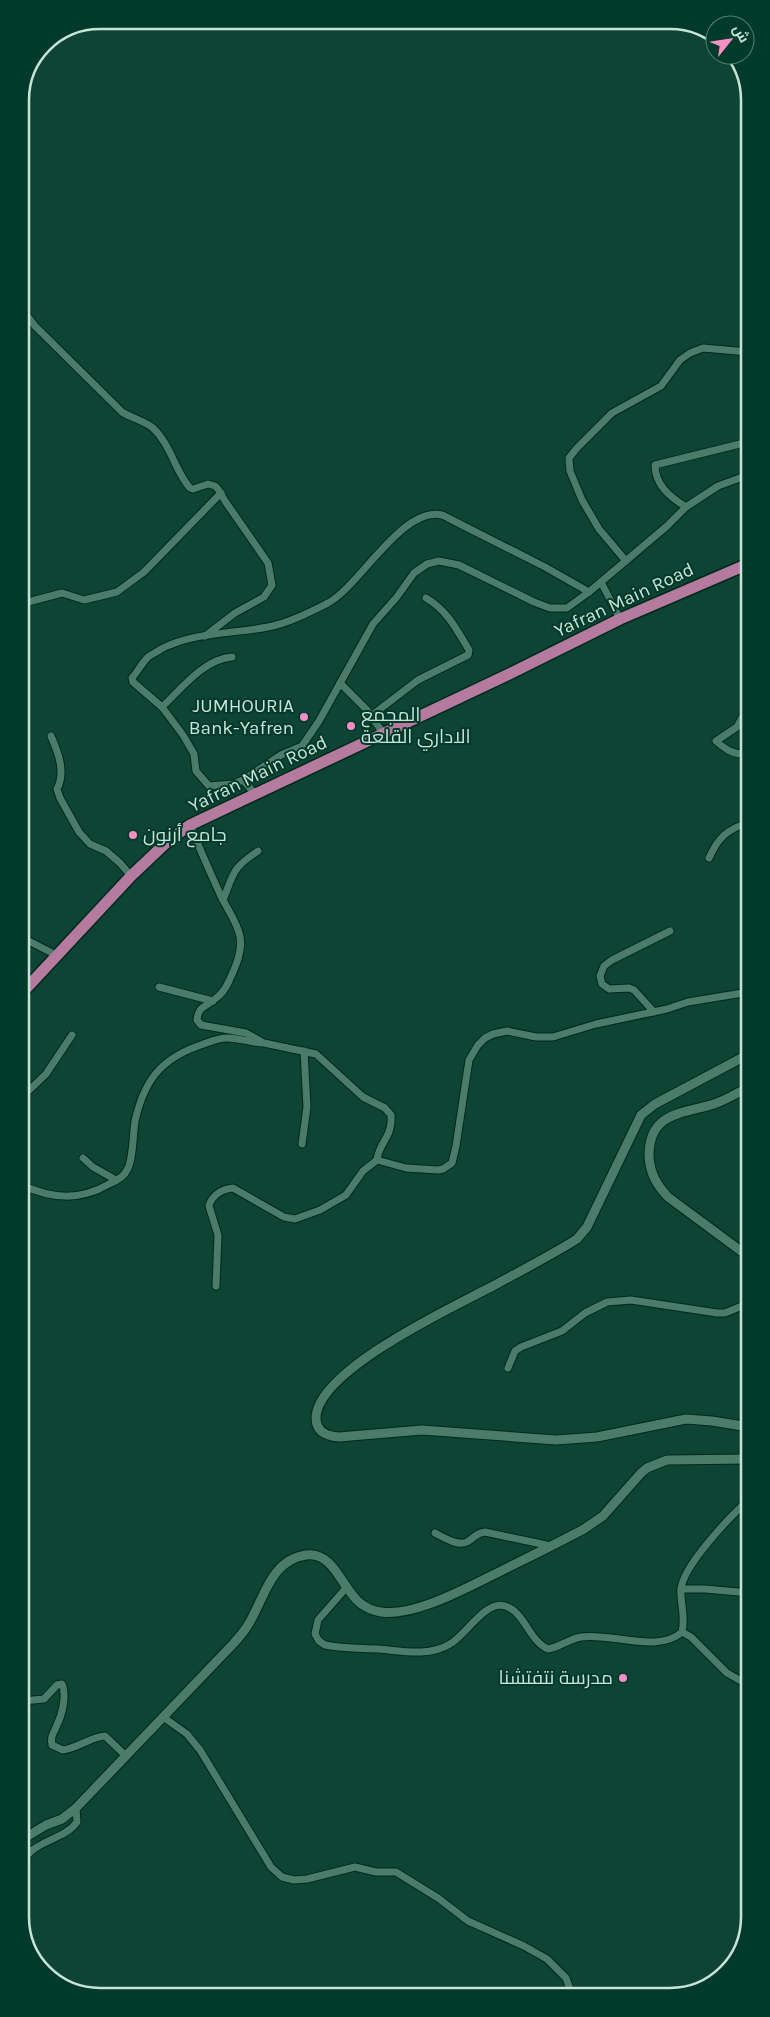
<svg xmlns="http://www.w3.org/2000/svg" width="770" height="2017" font-family="Karla,Cairo,sans-serif">
<style>
.lines{fill:none;stroke-linecap:round;stroke-linejoin:round}
.minor-casing{stroke:#00291c;stroke-width:9}
.tertiary-casing{stroke:#00291c;stroke-width:11}
.primary-casing{stroke:#00291c;stroke-width:14}
.minor{stroke:#4a7c69;stroke-width:7}
.tertiary{stroke:#4a7c69;stroke-width:9}
.primary{stroke:#b47b9e;stroke-width:11}
.poi-dot{fill:#fa8fc8;stroke:#003a2a;stroke-width:2}
.labels{text-anchor:middle;dominant-baseline:central;stroke-width:4;stroke-linejoin:round;paint-order:stroke}
.street-label{font-size:19px;fill:#c9e3d8;stroke:#003a2a}
.poi-label{font-size:19px;fill:#c9e3d8;stroke:#003a2a;text-anchor:end}
.rim{fill:none;stroke:#c9e3d8;stroke-width:2.5}
</style>
<rect width="100%" height="100%" fill="#0e4434"/>
<g class="lines">
<defs>
<g id="minor">
<path d="M20,307L35,326L122,412C131,418 145,421 153,428C171,445 175,471 190,488L193,489L208,484L215,486L218,489L225,501L268,563L272,585L264,597L235,613L205,636"/>
<path d="M686,507C670,497 655,485 655,465L748,442"/>
<polyline points="626,561 599,529 582,500 570,471 569,458 577,448 612,413 661,386 680,360 690,353 703,348 748,352"/>
<polyline points="601,582 620,619"/>
<polyline points="21,609 28,602 62,593 84,600 117,592 144,572 221,493"/>
<polyline points="340,683 367,710 383,733"/>
<path d="M162,707C181,689 204,659 232,657"/>
<path d="M748,707L737,727L716,741C726,750 734,755 748,754"/>
<path d="M371,716L418,680L468,655L469,650C457,630 447,610 426,598"/>
<path d="M51,736C58,752 66,772 57,789L60,798L79,832L90,844L106,851L120,863L131,876"/>
<path d="M243,780L233,784L209,786L196,771L194,754L183,735L162,707L133,682L132,678C138,671 142,663 148,657C152,654 157,652 161,649C194,632 232,634 268,627C289,623 310,612 328,603C360,586 402,506 442,515C447,517 452,520 456,522L545,567L589,592"/>
<polyline points="255,794 243,780 281,755 302,746 319,721 373,624 396,598 414,573 427,564 439,561 459,565 534,602 550,608 567,608 589,592 667,526 686,507 718,486 748,475"/>
<path d="M190,825C200,849 210,873 221,896C227,909 238,923 240,937C243,951 235,968 229,981C226,988 222,994 215,999C206,1007 198,1006 197,1020L201,1025L246,1033L264,1043L316,1054L363,1097L385,1108L391,1115C393,1137 379,1142 377,1160L406,1168L438,1170L443,1169L452,1163L456,1146L469,1060L478,1045L485,1038L493,1034L507,1031L536,1037H553L596,1024L667,1009L688,1002L749,992"/>
<path d="M709,858C718,838 727,829 748,823"/>
<path d="M223,900C234,873 232,868 258,851"/>
<polyline points="21,937 56,955"/>
<polyline points="159,987 213,1001"/>
<polyline points="654,1012 634,990 629,988 609,989 602,984 600,976 604,966 612,960 670,931"/>
<polyline points="22,1097 46,1074 72,1035"/>
<polyline points="302,1144 307,1107 304,1051"/>
<polyline points="83,1158 93,1167 116,1180"/>
<path d="M22,1185C52,1199 80,1201 109,1184C116,1181 124,1177 127,1170C133,1161 133,1134 135,1121C144,1082 159,1060 198,1046C207,1043 217,1038 227,1038C238,1038 250,1042 261,1043"/>
<path d="M216,1286L218,1235L209,1206C212,1195 222,1189 233,1188L284,1217L295,1219L320,1210L346,1195L363,1171L377,1160"/>
<polyline points="508,1368 515,1351 521,1347 562,1331 585,1313 607,1302 631,1300 717,1313 725,1313 749,1303"/>
<path d="M435,1533C443,1537 458,1547 467,1542C474,1538 476,1533 485,1532L551,1546"/>
<path d="M346,1588L318,1620L315,1634L319,1641L325,1645C343,1649 361,1648 379,1649C402,1651 429,1657 450,1644C466,1635 485,1600 505,1606C525,1612 529,1641 548,1649C560,1647 569,1639 581,1637C610,1632 658,1654 682,1632C686,1617 680,1603 681,1589C683,1566 731,1515 749,1500"/>
<polyline points="681,1589 705,1589 750,1593"/>
<polyline points="682,1632 691,1637 727,1673 750,1686"/>
<path d="M22,1701L44,1699L57,1685L62,1684C67,1695 62,1715 57,1725C54,1733 50,1736 52,1745L63,1750C78,1748 93,1736 105,1736L126,1756"/>
<polyline points="163,1717 187,1734 200,1750 271,1867 282,1877 294,1880 307,1879 355,1867 376,1872 396,1872 438,1898 468,1921 524,1946 547,1959 566,1978 572,1995"/>
<path d="M23,1860C27,1855 32,1850 37,1847C51,1838 68,1835 77,1822L76,1808"/>
</g>
<g id="tertiary">
<path d="M749,1054L655,1104L641,1115L587,1227L577,1239C548,1257 517,1273 487,1289C449,1309 317,1371 316,1418C316,1432 327,1436 339,1437L422,1430L556,1440L597,1437L686,1419L712,1421L749,1427"/>
<path d="M749,1087C737,1093 726,1100 714,1104C682,1114 649,1112 649,1156C650,1173 656,1184 668,1197L749,1257"/>
<path d="M23,1839L46,1825L62,1819L76,1808L234,1643C239,1637 244,1632 248,1625C264,1600 270,1560 306,1555C334,1551 342,1589 360,1603C365,1607 374,1611 381,1612C415,1617 468,1587 499,1572C527,1558 556,1544 584,1529L603,1516L641,1473L647,1468L667,1460L749,1459"/>
</g>
<polyline id="primary" points="21,994 131,876 169,840 190,825 505,676 620,619 748,564"/>
</defs>
<use href="#minor" class="minor-casing"/>
<use href="#tertiary" class="tertiary-casing"/>
<use href="#primary" class="primary-casing"/>
<use href="#minor" class="minor"/>
<use href="#tertiary" class="tertiary"/>
<use href="#primary" class="primary"/>
</g>
<g class="poi-dot">
<circle cx="304" cy="717" r="5"/>
<circle cx="351" cy="726" r="5"/>
<circle cx="133" cy="835" r="5"/>
<circle cx="623" cy="1678" r="5"/>
</g>
<g class="labels">
<g class="street-label">
<text transform="translate(624 600) rotate(-25)">Yafran Main Road</text>
<text transform="translate(258 774) rotate(-26)">Yafran Main Road</text>
</g>
<g class="poi-label">
<text x="294" y="706">JUMHOURIA<tspan x="294" dy="22">Bank-Yafren</tspan></text>
<text x="361" y="715" text-anchor="start">المجمع<tspan x="361" dy="22">الاداري القلعة</tspan></text>
<text x="143" y="835" text-anchor="start">جامع أرنون</text>
<text x="613" y="1678">مدرسة نتفتشنا</text>
</g>
</g>
<path d="M0 0H770V2017H0ZM100 29H670A71 71 0 0 1 741 100V1917A71 71 0 0 1 670 1988H100A71 71 0 0 1 29 1917V100A71 71 0 0 1 100 29Z" fill="#003a2a" fill-rule="evenodd"/>
<path class="rim" d="M100 29H670A71 71 0 0 1 741 100V1917A71 71 0 0 1 670 1988H100A71 71 0 0 1 29 1917V100A71 71 0 0 1 100 29Z"/>
<g transform="translate(730 40) rotate(60)"><circle r="24" fill="#003a2a" stroke="#507e70"/>
<path d="M0-4L9 19L0 12L-9 19Z" fill="#fa8fc8"/>
<text y="-8" font-size="14" font-weight="bold" text-anchor="middle" fill="#c9e3d8">ش</text>
</g>
</svg>
